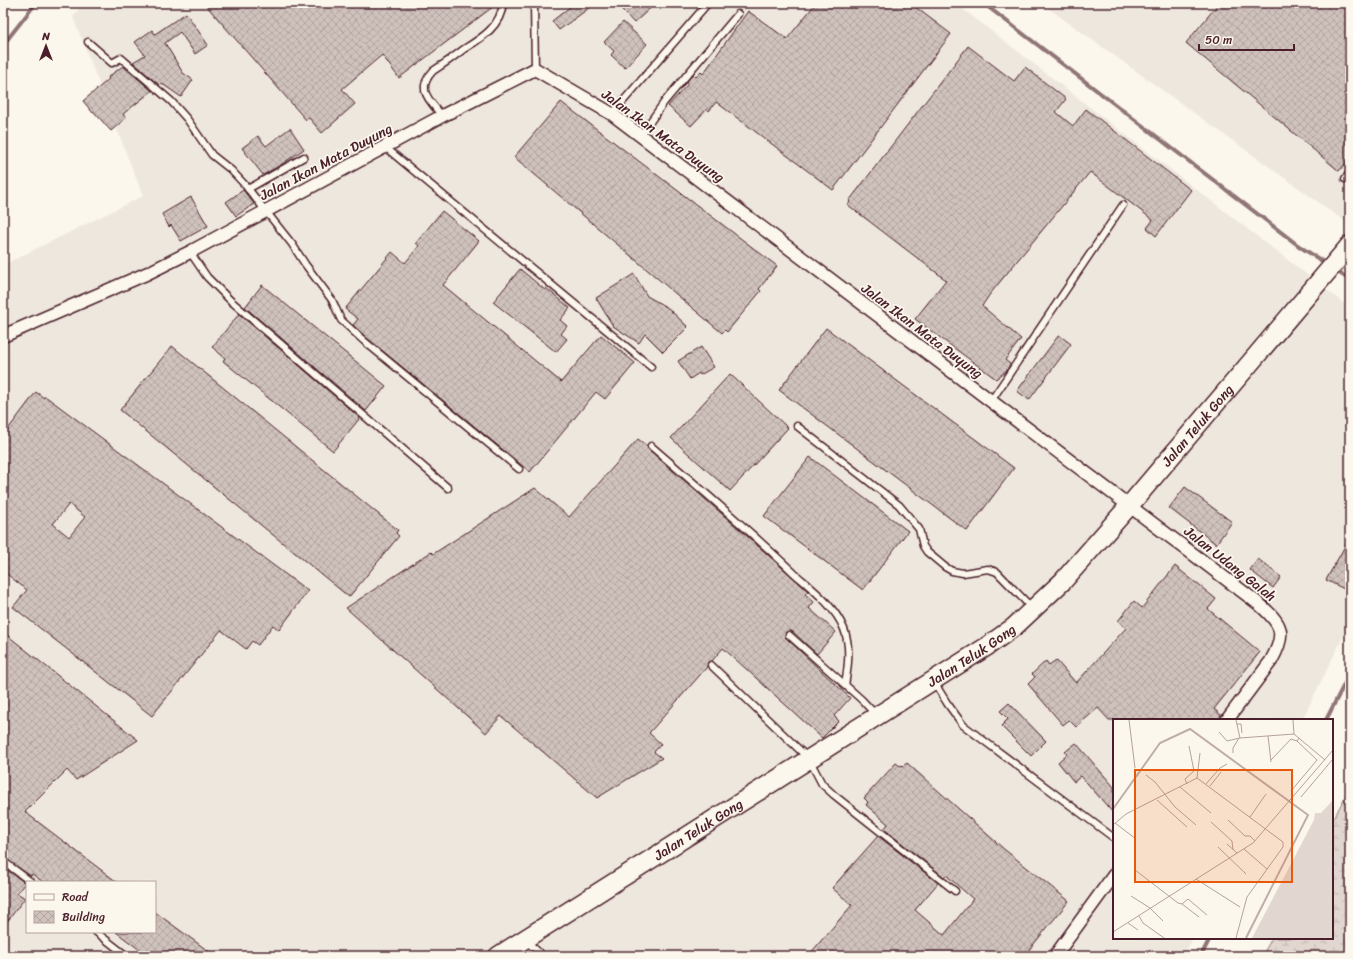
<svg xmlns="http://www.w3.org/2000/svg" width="1353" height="959" font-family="Sriracha,sans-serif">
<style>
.built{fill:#eee7de;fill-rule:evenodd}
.wetland{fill:url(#wetland-marsh);stroke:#967b7e}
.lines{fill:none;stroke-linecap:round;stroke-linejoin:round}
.stream{stroke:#907477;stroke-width:4}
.building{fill:url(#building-cross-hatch);stroke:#4a1f2b;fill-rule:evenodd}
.lane-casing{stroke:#4a1f2b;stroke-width:9}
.street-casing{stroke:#4a1f2b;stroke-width:15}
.secondary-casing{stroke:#4a1f2b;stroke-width:21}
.lane{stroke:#fbf7ec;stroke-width:6}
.street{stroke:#fbf7ec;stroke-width:12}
.secondary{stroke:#fbf7ec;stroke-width:18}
.labels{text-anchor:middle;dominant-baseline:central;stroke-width:3.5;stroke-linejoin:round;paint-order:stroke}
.street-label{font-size:14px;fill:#4a1f2b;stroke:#fbf7ec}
.inset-river{fill:none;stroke:#bfadaa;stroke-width:2}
.inset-road{fill:none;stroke:#b4a19f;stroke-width:1}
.view{fill:#e8590c;fill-opacity:0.15;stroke:#e8590c;stroke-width:2}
.inset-edge{fill:none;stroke:#4a1f2b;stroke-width:2}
</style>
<defs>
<pattern id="wetland-marsh" width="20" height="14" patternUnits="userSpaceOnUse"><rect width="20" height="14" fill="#e2d7d0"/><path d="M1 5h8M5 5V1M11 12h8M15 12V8" fill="none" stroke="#c3b8b3"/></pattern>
<pattern id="building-cross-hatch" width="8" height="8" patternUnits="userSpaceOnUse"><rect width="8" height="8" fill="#cfc2bc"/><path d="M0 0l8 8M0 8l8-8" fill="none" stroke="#b3a6a2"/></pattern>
</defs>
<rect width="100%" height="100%" fill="#fbf7ec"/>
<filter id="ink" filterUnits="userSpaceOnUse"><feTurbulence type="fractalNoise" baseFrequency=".025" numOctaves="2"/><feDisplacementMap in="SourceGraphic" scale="8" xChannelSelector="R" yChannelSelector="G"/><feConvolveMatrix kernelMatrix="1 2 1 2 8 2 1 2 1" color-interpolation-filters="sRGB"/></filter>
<g filter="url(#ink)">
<g class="built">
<path d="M83,3H955L1350,308V623L1302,720H1114V938H1193L1184,956H3V265L143,196L73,17ZM27,882H155V932H27Z"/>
<polygon points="1041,3 1350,3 1350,225"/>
</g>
<polygon class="wetland" points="1350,787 1350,956 1262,956 1272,938 1332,938 1332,822"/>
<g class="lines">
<g class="stream">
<polyline points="983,3 1299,246 1328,265"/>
<polyline points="3,45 36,3"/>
<polyline points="1335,270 1350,280"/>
<polyline points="1326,720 1350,673"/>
<polyline points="1201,956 1210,938"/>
</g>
</g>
<g class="building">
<polygon points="204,3 498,3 399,78 382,55 342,89 355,104 322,133 309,118 306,120"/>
<polygon points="575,3 596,3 559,30 552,21"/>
<polygon points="616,3 656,3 634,23"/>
<polygon points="816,3 910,3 951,34 833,190 716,102 709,111 707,109 691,126 668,106 688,84 686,83 693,74 696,77 701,72 703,74 748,11 787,39"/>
<polygon points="1219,3 1350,3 1350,158 1339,171 1186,43"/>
<polygon points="186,13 208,45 195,54 180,32 165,43 183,73 193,80 181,97 161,83 159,85 133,62 145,55 135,42 152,30 155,34"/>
<polygon points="623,22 647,44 625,68 611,55 614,51 604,42"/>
<polygon points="968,46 1014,81 1025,67 1066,99 1056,112 1073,126 1086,109 1191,190 1156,236 1147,228 1153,220 1090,172 990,294 982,306 1021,339 1005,360 1010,364 1007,370 996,379 915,319 946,280 848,205 850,202 849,201"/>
<polygon points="123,66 152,91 123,114 126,118 111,131 94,112 93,113 83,101 109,79 108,77"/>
<polygon points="561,102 777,266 759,289 761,291 727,332 725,330 722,333 514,157"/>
<polygon points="290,128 304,149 282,164 263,175 242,148 258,136 266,146"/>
<polygon points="243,190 254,204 236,216 226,202"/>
<polygon points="191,197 208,226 181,241 171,225 169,227 162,214"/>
<polygon points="442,211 479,241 443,285 561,382 601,335 635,363 605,399 596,392 530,472 367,338 353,325 358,319 345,309 392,252 405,263 419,246 416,243"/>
<polygon points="520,269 545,290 546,288 570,308 560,320 567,326 561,334 567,339 556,352 493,302"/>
<polygon points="634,274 647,296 668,308 688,327 663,352 645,334 639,343 613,326 596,298"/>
<polygon points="262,285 386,386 366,411 245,307"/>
<polygon points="239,314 360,418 333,451 223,361 225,358 212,347"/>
<polygon points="826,328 1014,468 967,531 779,390"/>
<polygon points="1059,335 1071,344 1029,400 1017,391"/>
<polygon points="172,346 398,530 396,533 399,536 349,597 120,410"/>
<polygon points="701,347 714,367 700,375 699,373 690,379 678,361"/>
<polygon points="730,374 788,428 730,491 671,438"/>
<path d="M36,392L44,398L45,396L308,591L279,630L273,625L258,645L252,641L246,649L221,630L152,716L13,607L27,590L3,571V436ZM69,504L85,517L69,537L53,524Z"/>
<polygon points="638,439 647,446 648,449 738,528 808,591 805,594 814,602 809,608 836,632 817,654 792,631 790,631 786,632 785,637 850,698 834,716 839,721 822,738 723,648 712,661 708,662 707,667 649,733 661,744 654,752 662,758 597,798 501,716 486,733 346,608 431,552 433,554 535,488 569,517"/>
<polygon points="810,457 908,531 863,590 764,516"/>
<polygon points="1185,487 1232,522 1216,544 1169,508"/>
<polygon points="1350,537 1350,592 1326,580"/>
<polygon points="1258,559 1281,577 1273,588 1250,570"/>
<polygon points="1175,566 1216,599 1208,609 1260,652 1214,709 1221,715 1220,720 1109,720 1098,708 1076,727 1069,720 1063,725 1028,684 1035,677 1032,674 1046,661 1049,665 1056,660 1076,683 1126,628 1118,621 1134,601 1142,608"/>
<polygon points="7,635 138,740 76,780 67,770 25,812 117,882 43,882 32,874 31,876 3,857 3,640"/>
<polygon points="1009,703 1046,741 1031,756 1001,726 1008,719 1000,711"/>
<polygon points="1076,743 1114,787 1114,814 1081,776 1074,782 1058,762 1067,754 1065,752"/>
<polygon points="896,763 900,766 902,765 903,766 907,763 1005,850 1069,901 1024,956 808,956 852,905 832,888 878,836 938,883 915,910 944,935 973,899 946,875 944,877 884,829 888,824 866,805 868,802 864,798"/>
<polygon points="3,867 25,883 17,893 25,898 3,927"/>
<polygon points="155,912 215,956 148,956 116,932 155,932"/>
</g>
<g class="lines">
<defs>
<g id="lane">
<polyline points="534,3 535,69"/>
<polyline points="88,42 112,63 121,58 171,101 187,119 212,155 231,170 245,185 292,244 305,264 332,300 341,320 364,341 519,469"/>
<polyline points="612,114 708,3"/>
<path d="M442,116C430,100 415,90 433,71C444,64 454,57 464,49C482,38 501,26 503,3"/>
<polyline points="640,136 665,101 738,14"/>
<polyline points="385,147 651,367"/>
<polyline points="1345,179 1350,173"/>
<polyline points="248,189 304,157"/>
<polyline points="190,252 207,277 231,301 448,488"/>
<polyline points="991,401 1123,205"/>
<polyline points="797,426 899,505 919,529 923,546 927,552 945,567 952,571 963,573 988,569 997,572 1032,608"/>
<path d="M651,446C700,488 748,529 794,573C812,589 835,606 844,629C851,647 848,667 845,686"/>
<polyline points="789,635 862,700 876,715"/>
<polyline points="711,665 809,759 822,784 834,795 955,891"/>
<polyline points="934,682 947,703 963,725 1114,838"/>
<polyline points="3,861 31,882"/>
<polyline points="96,932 127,956"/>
<polyline points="525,940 543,956"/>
</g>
<g id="street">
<path d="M3,336L148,273L190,252L442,116L535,69L612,114L1259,604C1282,624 1287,633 1271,661L1227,720"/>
<polyline points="1055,956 1114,875"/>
</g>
<g id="secondary">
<path id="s1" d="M498,956L986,647L1014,627L1063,581L1129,506L1350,245"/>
</g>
</defs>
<use href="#lane" class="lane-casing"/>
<use href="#street" class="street-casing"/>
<use href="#secondary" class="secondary-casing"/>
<use href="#lane" class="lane"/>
<use href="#street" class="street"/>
<use href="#secondary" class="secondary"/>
</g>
</g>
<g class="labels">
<g class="street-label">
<text transform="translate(663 136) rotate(36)">Jalan Ikan Mata Duyung</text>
<text transform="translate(326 162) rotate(-28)">Jalan Ikan Mata Duyung</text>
<text transform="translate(922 331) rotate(37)">Jalan Ikan Mata Duyung</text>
<text stroke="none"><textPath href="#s1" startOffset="885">Jalan Teluk Gong</textPath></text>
<text transform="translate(1230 564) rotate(38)">Jalan Udang Galah</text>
<text stroke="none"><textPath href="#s1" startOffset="561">Jalan Teluk Gong</textPath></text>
<text stroke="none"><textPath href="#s1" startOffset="237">Jalan Teluk Gong</textPath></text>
</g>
</g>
<g transform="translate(1113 719)">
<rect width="220" height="220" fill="#fbf7ec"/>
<path d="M220,81V219H139L201,101L202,94H208Z" fill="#e2d7d0"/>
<path class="inset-river" d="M0,90L47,24L77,10L195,96L133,219"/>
<path class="inset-road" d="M16,1L22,49M123,1L127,19L181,15M180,1L181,15L212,41M124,5H128L129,14M106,13L114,22L127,19M155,17L158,43M120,34V29L126,19M158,41L178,20L184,22M33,56L42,63L62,88L83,106M84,59L87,34M74,65L72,60L81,52L76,27M93,65L107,49L114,45M97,67L108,53M67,68L98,94M178,72L204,41L184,22L186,19M188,78L220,40M44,81L74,108M137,98L153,75M115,101L132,117H137L142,122M98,103L119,122L120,131M2,104L23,120M0,106L13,95L84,59L170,123V128L134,178L123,219M114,125L124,134M105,128L133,155M131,130L154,150M22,151L65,184L69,185L75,180L94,196M83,160L127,188M18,177L37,189L50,202M69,185L86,198M26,197L30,204L51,219M15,204L25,211M0,213L140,124L220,31"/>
<path class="view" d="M22,51H179V163H22Z"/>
<rect width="220" height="220" class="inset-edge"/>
</g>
<rect width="1353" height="959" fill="none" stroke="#fbf7ec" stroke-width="16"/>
<rect x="8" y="8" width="1337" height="943" fill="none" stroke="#4a1f2b" stroke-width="1.5" filter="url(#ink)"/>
<rect x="26" y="881" width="130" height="52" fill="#fbf7ec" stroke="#b4a19f"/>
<rect x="34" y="894" width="20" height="6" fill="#fbf7ec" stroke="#b4a19f"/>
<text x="62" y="901" font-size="12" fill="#4a1f2b">Road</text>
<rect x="34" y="911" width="20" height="12" fill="url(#building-cross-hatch)" stroke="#b4a19f"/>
<text x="62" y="921" font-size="12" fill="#4a1f2b">Building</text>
<g transform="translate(46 46)" stroke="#fbf7ec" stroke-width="3" paint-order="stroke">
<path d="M0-3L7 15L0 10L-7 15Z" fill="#4a1f2b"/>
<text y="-6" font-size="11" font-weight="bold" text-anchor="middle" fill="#4a1f2b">N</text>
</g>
<path d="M1199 44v6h95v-6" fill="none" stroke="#4a1f2b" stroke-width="2"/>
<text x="1205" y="44" font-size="12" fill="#4a1f2b" stroke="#fbf7ec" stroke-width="3" paint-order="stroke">50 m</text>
</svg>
